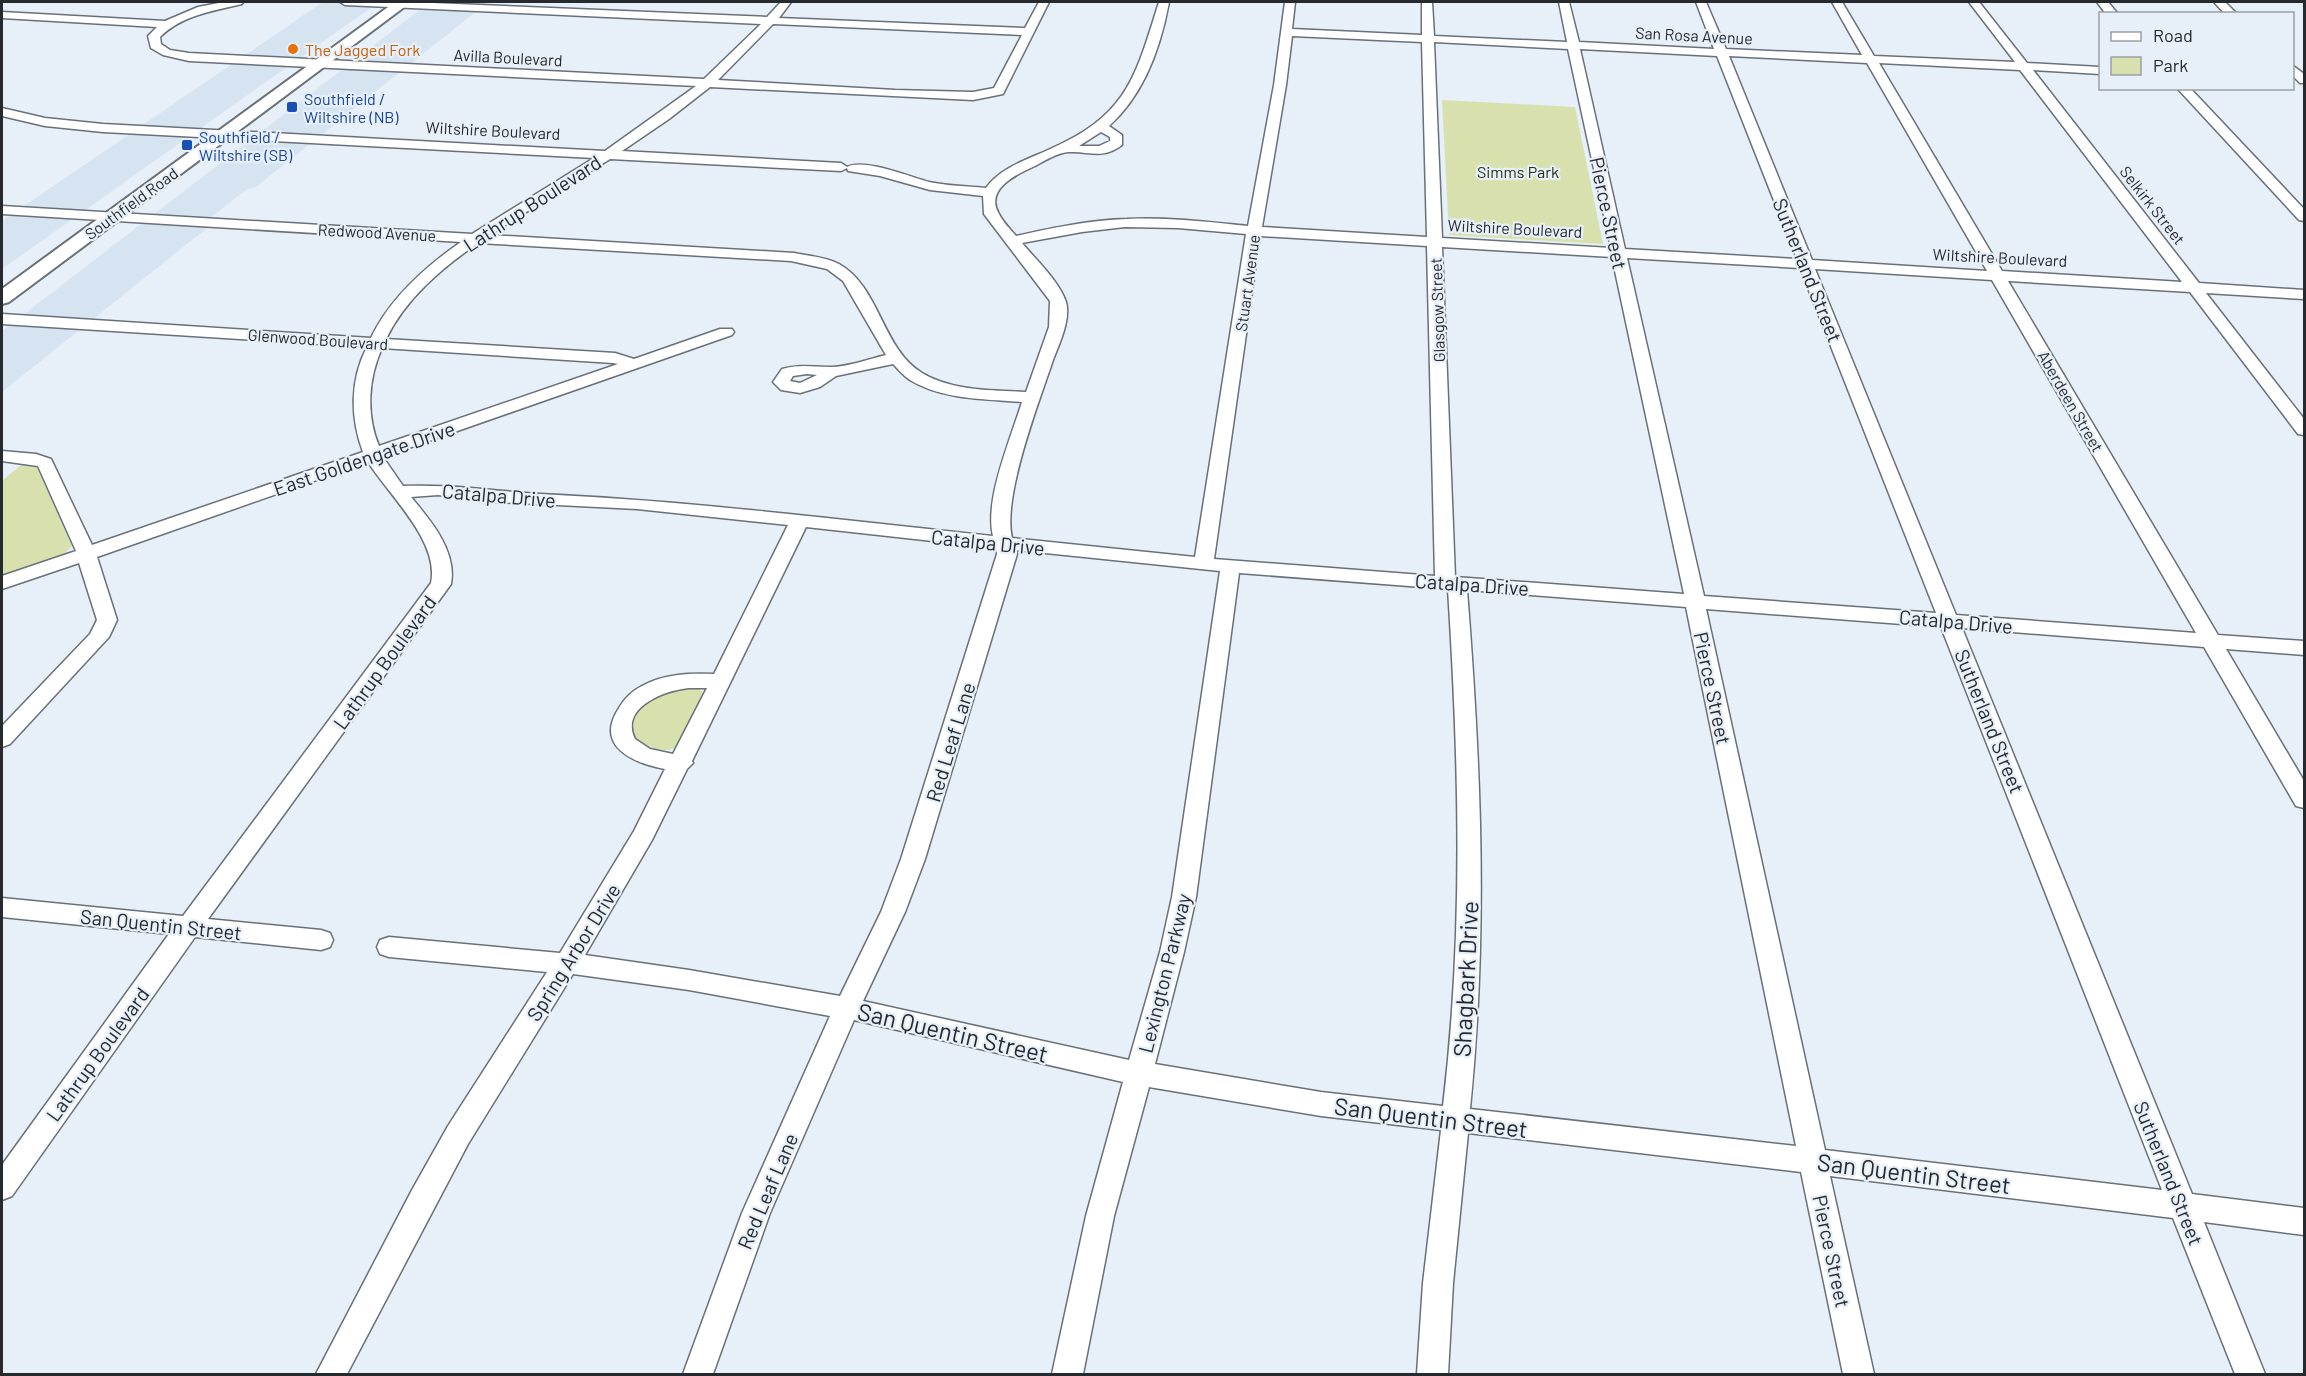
<svg xmlns="http://www.w3.org/2000/svg" width="2306" height="1376" font-family="Barlow,sans-serif">
<style>
.built{fill:#d6e4f2}
.green{fill:#d8e1ad}
.lines{fill:none;stroke-linecap:round;stroke-linejoin:round}
.minor-casing{stroke:#697078;stroke-width:3}
.secondary-casing{stroke:#697078;stroke-width:4}
.minor{fill:#fff;fill-rule:evenodd}
.secondary{fill:#fff;fill-rule:evenodd}
.food-dot{fill:#e8710a;stroke:#e7eff8;stroke-width:2}
.transit-dot{fill:#1a4fb4;stroke:#e7eff8;stroke-width:2}
.labels{text-anchor:middle;dominant-baseline:central;stroke-width:4.5;stroke-linejoin:round;paint-order:stroke}
.far-street-label{font-size:16px;fill:#26292d;stroke:#e7eff8}
.far-food-label{font-size:16px;fill:#c56008;stroke:#e7eff8;text-anchor:start}
.far-transit-label{font-size:16px;fill:#164399;stroke:#e7eff8;text-anchor:start}
.far-park-label{font-size:16px;fill:#2a2e10;stroke:#e7eff8}
.street-label{font-size:20px;fill:#26292d;stroke:#e7eff8}
.near-street-label{font-size:24px;fill:#26292d;stroke:#e7eff8}
</style>
<rect width="100%" height="100%" fill="#e7eff8"/>
<g class="built">
<polygon points="323,2 379,2 2,269 2,221"/>
<polygon points="430,2 488,2 256,187 247,189 209,219 217,220 2,392 2,331"/>
</g>
<g class="green">
<polygon points="1442,100 1575,107 1603,244 1449,235"/>
<polygon points="28,463 37,467 72,546 61,557 2,578 2,481 21,465"/>
<path d="M685,688L700,689L704,694L677,747C663,755 645,746 634,736C628,703 660,694 685,688Z"/>
</g>
<g class="lines">
<defs>
<g id="minor">
<path d="M224,2H243L242,4C213,11 182,15 160,37L161,44L170,50L189,53L704,79L761,24L345,5L340,2H408L767,17L781,2H791L779,18L1025,28L1039,2H1049L1003,94L973,100L710,87L669,119L622,151L841,163L847,167C864,158 910,177 929,182C948,186 967,186 986,188C1000,168 1026,160 1048,150C1127,116 1135,79 1159,2H1169C1161,46 1144,95 1109,126L1122,135V145C1102,160 1090,151 1069,152C1059,152 1044,161 1035,166C1017,174 984,189 999,214C1003,222 1010,229 1016,236C1052,228 1089,220 1127,219C1167,217 1208,222 1248,226L1274,85L1285,2H1295L1292,29L1422,35V2H1432L1434,36L1567,42L1559,2H1569L1579,42L1714,49L1696,2H1706L1726,49L1862,55L1832,2H1842L1874,56L2015,62L1969,2H1979L2027,63L2100,67V74L2033,70L2199,283L2304,290V299L2206,293L2304,419V435L2298,434L2190,292L2008,281L2218,635L2304,641V655L2226,649L2304,781V808L2296,806L2204,647L1962,628L2192,1194L2304,1208V1235L2204,1222L2265,1374H2235L2173,1218L1830,1176L1874,1374H1843L1801,1172L1468,1133L1453,1283L1448,1374H1417L1423,1283L1441,1130L1321,1116L1149,1087L1114,1216L1083,1374H1052L1086,1216L1123,1082L854,1020L770,1213L713,1374H683L742,1213L830,1016L689,990L573,974L468,1144L347,1374H316L412,1190L448,1126L547,972L389,957L380,954L377,947L380,940L389,937L560,953L634,831L665,769C633,763 594,746 619,708C624,699 632,691 642,686C663,674 689,673 714,674L788,525L637,509L497,502L438,495L411,497C431,521 457,551 451,584L208,919L321,930L330,933L333,940L330,947L321,950L195,937L12,1196L2,1200V1165L169,934L2,917V898L183,916L431,583C440,542 389,495 368,462L97,557L117,620L109,637L10,744L2,747V726L90,634L97,620L79,563L2,589V576L76,551L38,466L2,461V451L36,454L51,459L92,545L363,452C350,417 350,380 367,347L2,324V314L371,338C390,298 425,267 461,242L2,214V206L472,234L594,158L103,132L45,126L2,116V108L45,118L103,124L605,151L696,86L189,61L163,55L151,48L148,36L157,27L2,18V12L165,21L198,7ZM773,24L1022,35L994,88L973,92L895,90L718,80ZM1292,36L1422,42L1427,237L1262,227L1286,85ZM1434,42L1568,49L1611,248L1442,238ZM1580,49L1717,56L1797,259L1625,249ZM1729,56L1867,63L1987,271L1812,260ZM1879,63L2020,70L2182,282L2002,271ZM1101,132L1110,137V141L1099,146H1079ZM610,159L841,171L847,168L848,171L880,176L930,190L983,196L984,214L1050,301L1049,327L1026,392C991,390 952,391 922,373C882,349 880,287 839,264C826,257 808,256 794,253L490,235ZM1125,227L1178,228L1246,234L1195,557L1012,538C1002,497 1039,402 1053,360C1059,344 1071,320 1066,302C1059,281 1036,260 1022,243L1082,232ZM1260,236L1427,246L1435,576L1214,559ZM478,243L791,261L827,269L843,281L886,355C869,359 848,367 830,367C812,367 801,364 782,369L773,382L781,390L800,393L820,387L836,376L893,364C898,369 904,376 910,380C943,400 985,399 1022,402C1011,438 984,500 993,536C842,520 691,501 540,494C494,491 449,484 403,486L383,457L732,335L734,332L732,329H720L634,359L615,353L386,339C406,298 442,268 478,243ZM1442,247L1612,257L1684,594L1455,577ZM1627,258L1800,268L1936,613L1704,596ZM1815,269L1992,280L2196,633L1956,615ZM382,348L613,363L618,364L379,446C366,415 368,379 382,348ZM807,374L817,375L800,383L790,381L793,376ZM806,527L996,548L997,554L901,859L881,912L840,996L689,970L585,955L652,840L687,769L693,763L692,761ZM1015,550L1220,571L1172,897L1160,952L1129,1060L863,1001L905,912L925,859L1017,554ZM1239,573L1448,589C1459,764 1464,931 1443,1106L1321,1092L1155,1064L1184,952L1196,897ZM1467,590L1686,607L1796,1146L1470,1109C1488,932 1481,767 1467,590ZM1706,609L1941,627L2162,1190L1825,1150ZM689,688H707L673,754L650,749L635,739C619,707 666,690 689,688Z"/>
<polygon points="2097,2 2108,2 2118,14 2106,14"/>
<polygon points="2214,2 2225,2 2237,14 2225,14"/>
<polygon points="2292,65 2304,74 2304,83 2300,83 2292,75"/>
<polygon points="2177,88 2190,88 2304,209 2304,221 2299,220"/>
</g>
<polygon id="secondary" points="395,2 411,2 9,302 2,304 2,289"/>
</defs>
<use href="#minor" class="minor-casing"/>
<use href="#secondary" class="secondary-casing"/>
<use href="#minor" class="minor"/>
<use href="#secondary" class="secondary"/>
</g>
<circle class="food-dot" cx="293" cy="49" r="6"/>
<g class="transit-dot">
<rect x="286" y="101" width="12" height="12" rx="3"/>
<rect x="181" y="139" width="12" height="12" rx="3"/>
</g>
<g class="labels">
<g class="far-street-label">
<text transform="translate(1694 35) rotate(3)">San Rosa Avenue</text>
<text transform="translate(508 57) rotate(3)">Avilla Boulevard</text>
<text transform="translate(493 130) rotate(3)">Wiltshire Boulevard</text>
<text transform="translate(131 203) rotate(-36)">Southfield Road</text>
<text transform="translate(2153 205) rotate(52)">Selkirk Street</text>
<text transform="translate(1515 228) rotate(3)">Wiltshire Boulevard</text>
<text transform="translate(377 232) rotate(3)">Redwood Avenue</text>
<text transform="translate(2000 257) rotate(3)">Wiltshire Boulevard</text>
<text transform="translate(1247 283) rotate(-82)">Stuart Avenue</text>
<text transform="translate(1437 310) rotate(-92)">Glasgow Street</text>
<text transform="translate(318 339) rotate(4)">Glenwood Boulevard</text>
<text transform="translate(2071 401) rotate(60)">Aberdeen Street</text>
</g>
<g class="far-food-label">
<text x="305" y="49">The Jagged Fork</text>
</g>
<g class="far-transit-label">
<text x="304" y="98">Southfield /<tspan x="304" dy="18">Wiltshire (NB)</tspan></text>
<text x="199" y="136">Southfield /<tspan x="199" dy="18">Wiltshire (SB)</tspan></text>
</g>
<g class="far-park-label">
<text x="1518" y="171">Simms Park</text>
</g>
<g class="street-label">
<text transform="translate(532 203) rotate(-33)">Lathrup Boulevard</text>
<text transform="translate(1609 213) rotate(78)">Pierce Street</text>
<text transform="translate(1808 270) rotate(68)">Sutherland Street</text>
<text transform="translate(364 458) rotate(-19)">East Goldengate Drive</text>
<text transform="translate(499 495) rotate(5)">Catalpa Drive</text>
<text transform="translate(988 542) rotate(6)">Catalpa Drive</text>
<text transform="translate(1472 584) rotate(4)">Catalpa Drive</text>
<text transform="translate(1956 621) rotate(5)">Catalpa Drive</text>
<text transform="translate(384 662) rotate(-54)">Lathrup Boulevard</text>
<text transform="translate(1713 688) rotate(78)">Pierce Street</text>
<text transform="translate(1990 721) rotate(68)">Sutherland Street</text>
<text transform="translate(950 742) rotate(-73)">Red Leaf Lane</text>
<text transform="translate(161 924) rotate(6)">San Quentin Street</text>
<text transform="translate(573 952) rotate(-58)">Spring Arbor Drive</text>
<text transform="translate(1164 973) rotate(-76)">Lexington Parkway</text>
<text transform="translate(97 1054) rotate(-54)">Lathrup Boulevard</text>
<text transform="translate(2169 1173) rotate(68)">Sutherland Street</text>
<text transform="translate(767 1191) rotate(-67)">Red Leaf Lane</text>
<text transform="translate(1832 1251) rotate(78)">Pierce Street</text>
</g>
<g class="near-street-label">
<text transform="translate(1465 979) rotate(-87)">Shagbark Drive</text>
<text transform="translate(953 1032) rotate(13)">San Quentin Street</text>
<text transform="translate(1431 1117) rotate(7)">San Quentin Street</text>
<text transform="translate(1914 1173) rotate(7)">San Quentin Street</text>
</g>
</g>
<rect width="2306" height="1376" fill="none" stroke="#26292d" stroke-width="6"/>
<rect x="2099" y="12" width="195" height="78" fill="#e7eff8" stroke="#9aa0a7" stroke-width="1.5"/>
<rect x="2111" y="32" width="30" height="9" fill="#ffffff" stroke="#9aa0a7" stroke-width="1.5"/>
<text x="2153" y="42" font-size="18" fill="#26292d">Road</text>
<rect x="2111" y="57" width="30" height="18" fill="#d8e1ad" stroke="#9aa0a7" stroke-width="1.5"/>
<text x="2153" y="72" font-size="18" fill="#26292d">Park</text>
</svg>
